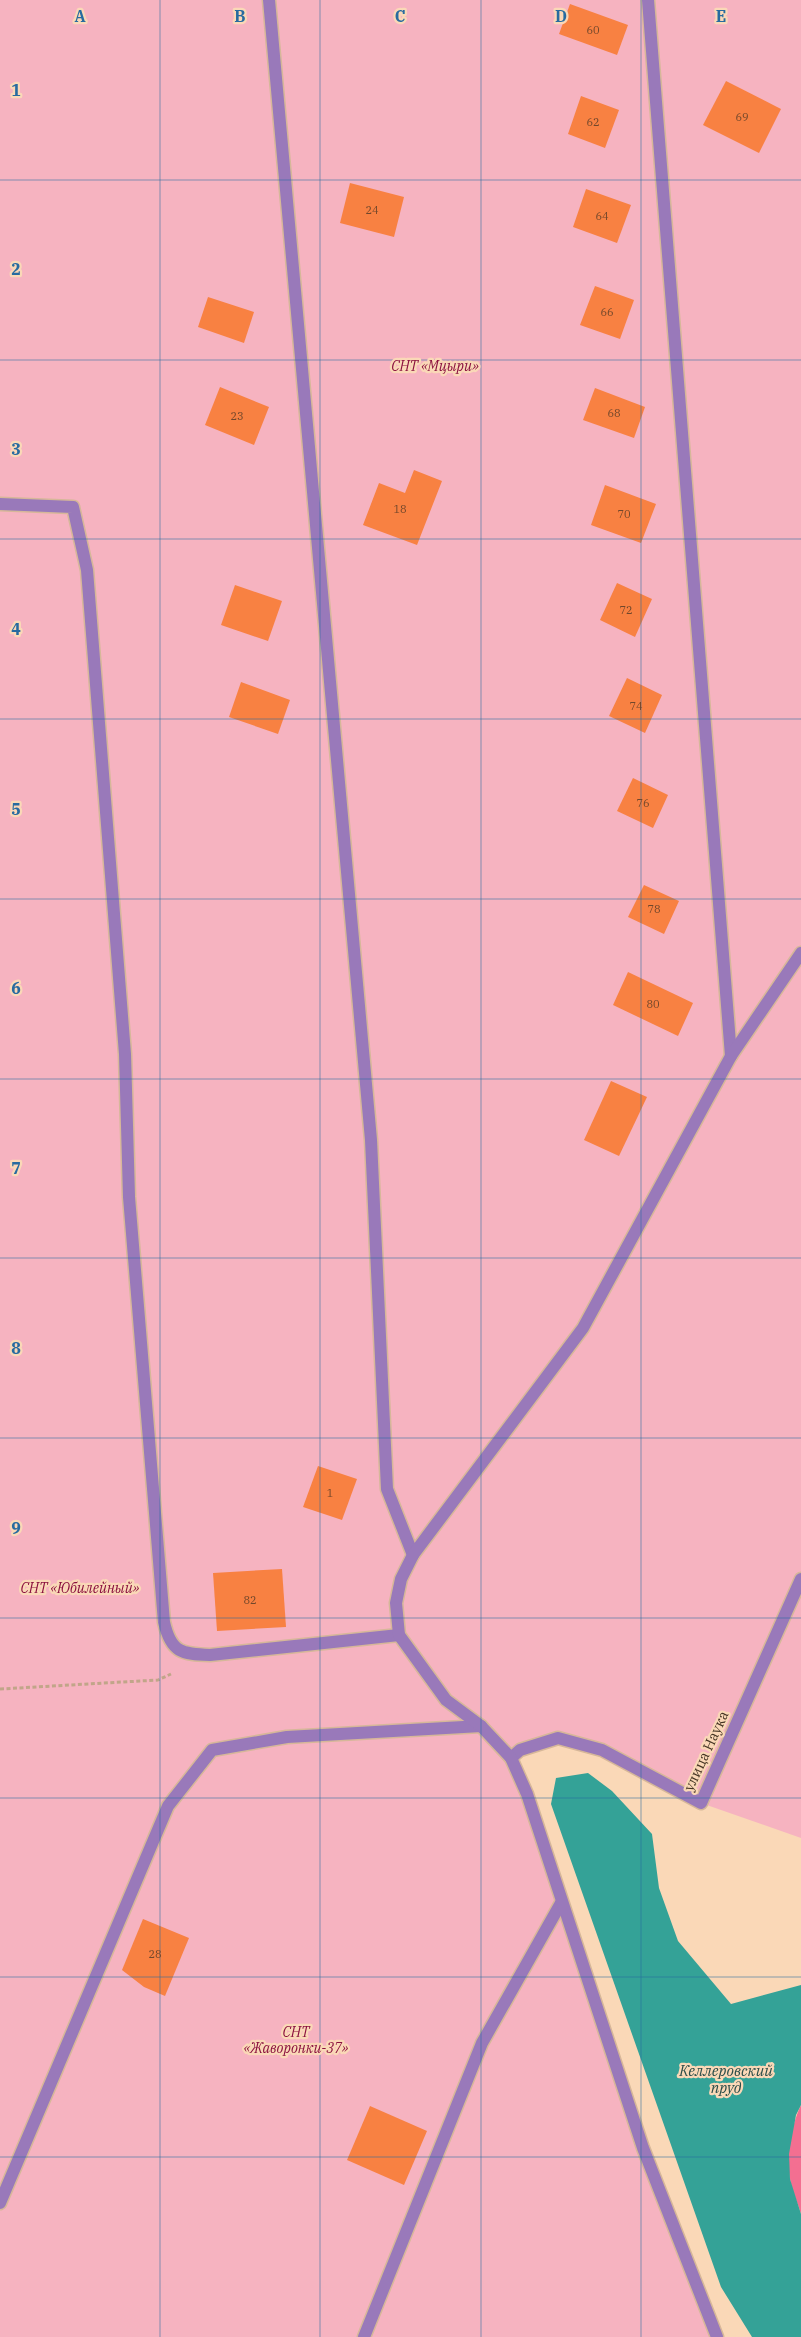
<svg xmlns="http://www.w3.org/2000/svg" width="801" height="2337" font-family="'IBM Plex Serif',serif">
<style>
.green{fill:#f6b3c0}
.forest{fill:#f36f91}
.water{fill:#34a297}
.building{fill:#f88142}
.lines{fill:none;stroke-linecap:round;stroke-linejoin:round}
.minor-casing{stroke:#d6b799;stroke-width:15}
.path{stroke:#c1a589;stroke-width:3;stroke-dasharray:4 2.5;stroke-linecap:butt}
.minor{stroke:#9979ba;stroke-width:12}
.grid{fill:none;stroke:#276ba0;stroke-width:1;stroke-opacity:0.55}
.labels{text-anchor:middle;dominant-baseline:central;stroke-width:4.5;stroke-linejoin:round;paint-order:stroke}
.number-label{font-size:11px;fill:#71472b}
.park-label{font-size:14px;font-style:italic;fill:#8b113f;stroke:#fad8b7}
.street-label{font-size:14px;fill:#443423;stroke:#fad8b7}
.water-label{font-size:15px;font-style:italic;fill:#2c4d49;stroke:#fad8b7}
.grid-label{font-size:16px;text-anchor:middle;font-weight:bold;fill:#276ba0;stroke:#fad8b7;stroke-width:4.5;stroke-linejoin:round;paint-order:stroke}
</style>
<rect width="100%" height="100%" fill="#fad8b7"/>
<polygon class="green" points="0,0 801,0 801,1838 701,1803 602,1750 557,1738 512,1758 717,2337 0,2337"/>
<path class="forest" d="M801,2105V2214C798,2203 792,2191 790,2179C786,2156 791,2126 801,2105Z"/>
<polygon class="water" points="588,1773 612,1791 652,1834 659,1888 678,1941 731,2004 801,1985 801,2105 796,2115 789,2154 790,2179 801,2214 801,2337 752,2337 721,2287 551,1804 556,1778"/>
<g class="building">
<polygon points="570,4 628,25 617,55 559,34"/>
<polygon points="726,81 781,109 759,153 703,125"/>
<polygon points="581,96 619,110 605,148 568,134"/>
<polygon points="350,183 404,197 394,237 340,223"/>
<polygon points="586,189 631,205 617,243 573,227"/>
<polygon points="595,286 634,300 620,339 580,325"/>
<polygon points="208,297 254,312 244,343 198,327"/>
<polygon points="220,387 269,407 254,445 205,425"/>
<polygon points="595,388 645,407 634,438 583,420"/>
<polygon points="414,470 442,481 417,545 363,525 379,483 405,493"/>
<polygon points="605,485 656,504 641,543 591,525"/>
<polygon points="617,583 652,599 635,637 600,620"/>
<polygon points="235,585 282,601 268,641 221,625"/>
<polygon points="627,678 662,695 645,733 609,716"/>
<polygon points="241,682 290,700 278,734 229,717"/>
<polygon points="633,778 668,795 653,828 617,811"/>
<polygon points="644,885 679,901 664,934 628,917"/>
<polygon points="628,972 693,1003 678,1036 613,1005"/>
<polygon points="611,1081 647,1097 619,1156 584,1140"/>
<polygon points="318,1466 357,1479 342,1520 303,1507"/>
<polygon points="282,1569 286,1627 217,1631 213,1573"/>
<polygon points="143,1919 189,1938 165,1996 144,1987 122,1970"/>
<polygon points="370,2106 427,2131 404,2185 347,2160"/>
</g>
<g class="lines">
<defs>
<g id="minor">
<polyline points="269,0 371,1140 387,1489 413,1555"/>
<polyline points="648,0 731,1056"/>
<path d="M0,504L73,507L87,570L125,1054L129,1197L164,1622C171,1653 182,1654 210,1655L399,1635"/>
<polyline points="511,1758 520,1750 558,1738 602,1750 701,1803 801,1579"/>
<polyline points="0,2203 168,1806 212,1750 287,1737 481,1726"/>
<polyline points="364,2337 482,2043 561,1903"/>
<polyline points="717,2337 643,2148 527,1794 511,1758 481,1726 446,1700 399,1635 396,1603 401,1579 413,1555 583,1328 731,1056 801,953"/>
</g>
</defs>
<use href="#minor" class="minor-casing"/>
<polyline class="path" points="0,1689 158,1680 171,1674"/>
<use href="#minor" class="minor"/>
</g>
<path class="grid" d="M160,0V2337M320,0V2337M481,0V2337M641,0V2337M0,180H801M0,360H801M0,539H801M0,719H801M0,899H801M0,1079H801M0,1258H801M0,1438H801M0,1618H801M0,1798H801M0,1977H801M0,2157H801"/>
<g class="labels">
<g class="number-label">
<text x="593" y="30">60</text>
<text x="742" y="117">69</text>
<text x="593" y="122">62</text>
<text x="372" y="210">24</text>
<text x="602" y="216">64</text>
<text x="607" y="312">66</text>
<text x="614" y="413">68</text>
<text x="237" y="416">23</text>
<text x="400" y="509">18</text>
<text x="624" y="514">70</text>
<text x="626" y="610">72</text>
<text x="636" y="706">74</text>
<text x="643" y="803">76</text>
<text x="654" y="909">78</text>
<text x="653" y="1004">80</text>
<text x="330" y="1493">1</text>
<text x="250" y="1600">82</text>
<text x="155" y="1954">28</text>
</g>
<g class="park-label">
<text x="435" y="366">СНТ «Мцыри»</text>
<text x="80" y="1588">СНТ «Юбилейный»</text>
<text x="296" y="2032">СНТ<tspan x="296" dy="16">«Жаворонки-37»</tspan></text>
</g>
<g class="street-label">
<text transform="translate(706 1751) rotate(-65)">улица Наука</text>
</g>
<g class="water-label">
<text x="726" y="2070">Келлеровский<tspan x="726" dy="17">пруд</tspan></text>
</g>
</g>
<g class="grid-label">
<text x="80" y="22">A</text>
<text x="240" y="22">B</text>
<text x="400" y="22">C</text>
<text x="561" y="22">D</text>
<text x="721" y="22">E</text>
<text x="16" y="96">1</text>
<text x="16" y="275">2</text>
<text x="16" y="455">3</text>
<text x="16" y="635">4</text>
<text x="16" y="815">5</text>
<text x="16" y="994">6</text>
<text x="16" y="1174">7</text>
<text x="16" y="1354">8</text>
<text x="16" y="1534">9</text>
</g>
</svg>
